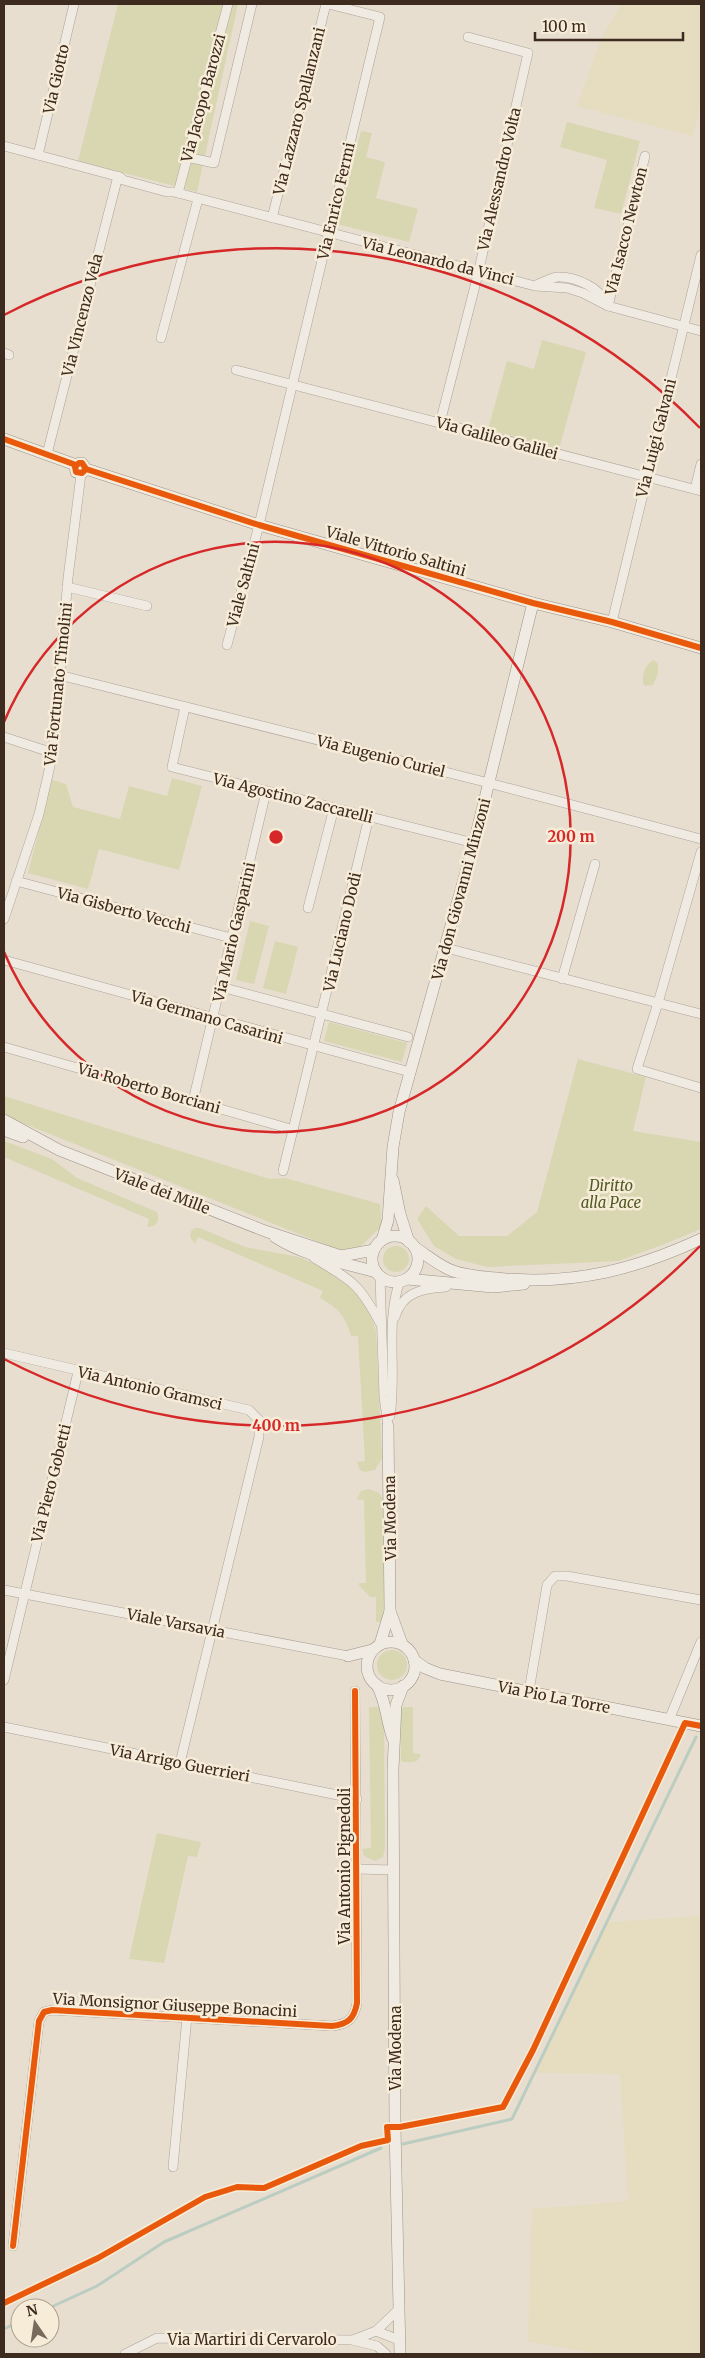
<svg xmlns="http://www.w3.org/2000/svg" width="705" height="2358" font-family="Merriweather,serif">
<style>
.farmland{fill:#e6dcc0}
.green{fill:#d9d6b2}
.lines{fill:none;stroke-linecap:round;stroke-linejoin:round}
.stream{stroke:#bbccc1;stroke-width:3}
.street-casing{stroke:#ada398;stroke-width:10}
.secondary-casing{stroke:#9c9388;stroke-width:12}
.street{stroke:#efeae2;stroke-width:9}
.secondary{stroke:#efeae2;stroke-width:11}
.cycleway-casing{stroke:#f7ecd7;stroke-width:9}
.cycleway{stroke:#e8590c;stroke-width:6}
.ring{fill:none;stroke:#d62828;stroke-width:2.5}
.labels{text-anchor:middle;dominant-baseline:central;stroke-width:5;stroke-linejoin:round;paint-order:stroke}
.street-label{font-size:15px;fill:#3d2b1f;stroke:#f7ecd7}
.park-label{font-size:15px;font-style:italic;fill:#505a25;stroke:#f7ecd7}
.centre{fill:#d62828;stroke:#f7ecd7;stroke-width:2.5}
.ring-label{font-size:15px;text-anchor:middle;font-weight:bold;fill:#d62828;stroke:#f7ecd7;stroke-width:5;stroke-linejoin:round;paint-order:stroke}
</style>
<rect width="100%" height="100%" fill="#e7ded0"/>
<g class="farmland">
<polygon points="621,4 701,4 701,105 692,136 577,106 600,41"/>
<polygon points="701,1916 701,2354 600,2354 528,2342 532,2209 628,2201 620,2074 536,2073 608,1922"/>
</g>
<g class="green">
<polygon points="118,4 238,4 197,192 78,161"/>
<polygon points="567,122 640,141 621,214 594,208 607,160 560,147"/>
<polygon points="361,131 372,133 366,157 385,162 376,198 418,209 409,242 337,224"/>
<polygon points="542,340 586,352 559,449 488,429 507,361 534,369"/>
<path d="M654,660L658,664V674L653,685L645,686L643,683C642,674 645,664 654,660Z"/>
<polygon points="172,778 202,786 179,870 99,849 88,889 28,873 52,780 66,784 73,807 120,819 129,786 167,796"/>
<polygon points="250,921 269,926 254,984 236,980"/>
<polygon points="275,941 298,947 286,994 263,988"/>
<polygon points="329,1022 407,1043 402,1062 324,1041"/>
<polygon points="578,1059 646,1077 633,1131 701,1142 701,1229 662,1245 618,1261 487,1267 456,1259 434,1246 417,1219 426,1206 459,1236 507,1236 537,1212"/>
<path d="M4,1096L270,1179L285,1178L380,1204L382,1227C364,1239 366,1250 341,1251L10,1118L4,1114Z"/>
<path d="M4,1141L52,1159L77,1178L157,1212C160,1221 157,1227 147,1227L149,1219L4,1157Z"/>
<path d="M195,1228H200L245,1247L299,1257L330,1271L351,1285L368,1306L376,1331L382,1458L375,1470L365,1472L360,1470L357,1462L365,1461L358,1336H351C345,1315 339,1309 320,1298L323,1291L198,1237L195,1244L190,1237L191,1231Z"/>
<circle cx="396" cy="1259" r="13"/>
<polygon points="369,1489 379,1493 383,1499 384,1622 376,1622 376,1597 370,1597 359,1585 359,1583 366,1583 364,1500 357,1499 361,1491"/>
<circle cx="392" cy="1665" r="15"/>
<polygon points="369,1707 384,1707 385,1848 383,1857 375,1861 364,1856 362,1849 371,1848"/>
<path d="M400,1707H413V1753L421,1754C418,1764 412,1762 403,1762L401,1760Z"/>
<polygon points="157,1833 201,1842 197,1857 188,1856 164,1963 129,1959"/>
</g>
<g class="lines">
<g class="stream">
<polyline points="403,2144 512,2119 696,1737"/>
<polyline points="49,2308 97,2286 164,2242 381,2148"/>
<polyline points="4,2329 20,2321"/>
</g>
<defs>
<g id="street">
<polyline points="4,146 120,177 123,180 167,192 174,192 535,286 567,288 583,293 608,306 701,331"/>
<polyline points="38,155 74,4"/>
<polyline points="187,157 214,163 252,4"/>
<polyline points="178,193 228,4"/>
<polyline points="272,218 326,4"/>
<path d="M538,284C544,282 551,278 557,277C576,276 600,288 608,305"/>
<polyline points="608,306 645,156"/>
<polyline points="161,338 198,199"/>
<polyline points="4,353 9,355"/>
<polyline points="236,370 701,491"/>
<polyline points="440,423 477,278 528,53 468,37"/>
<polyline points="47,454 118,176"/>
<polyline points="695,489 701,464"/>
<polyline points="67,587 147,606"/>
<polyline points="612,622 701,255"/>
<polyline points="227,645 259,525 380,17 328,4"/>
<polyline points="59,675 489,783 701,839"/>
<polyline points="185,707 172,767 474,843"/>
<polyline points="4,737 53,753"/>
<polyline points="701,852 658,1003 637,1069 701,1088"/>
<polyline points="16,881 231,938"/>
<polyline points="308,908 334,808"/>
<polyline points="4,919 39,814 53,753 68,578 81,474"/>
<polyline points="446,948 701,1014"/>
<polyline points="4,960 410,1072"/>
<polyline points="562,979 595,864"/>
<polyline points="221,987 408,1037"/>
<polyline points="4,1047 294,1130"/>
<polyline points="193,1101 266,792"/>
<polyline points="283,1171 369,817"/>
<path d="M314,1258C351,1280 359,1283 380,1323"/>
<polyline points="380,1277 384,1397 388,1426"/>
<path d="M395,1317C402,1292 424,1288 446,1287"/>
<polyline points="4,1353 249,1410 259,1420 259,1437 180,1763"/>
<path d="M390,1416C397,1374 385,1320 400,1281"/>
<polyline points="4,1590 348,1656"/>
<polyline points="4,1680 78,1372"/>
<polyline points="529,1691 547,1585 555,1576 567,1576 701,1600"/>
<polyline points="669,1720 701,1642"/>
<polyline points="4,1727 357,1799"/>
<polyline points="357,1869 393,1870"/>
<polyline points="173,2167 187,2017"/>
<path d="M13,2246L39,2021L44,2012L52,2010L332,2026C348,2024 354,2019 357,2003L355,1691"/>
<polyline points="376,2331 399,2340"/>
<polyline points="353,2340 376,2331 399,2309"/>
<polyline points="125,2354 157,2338 352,2340 377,2346 386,2354"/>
</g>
<g id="secondary">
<polyline points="4,439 76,465"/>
<polyline points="86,469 82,473 76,472 75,467 79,463 82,463 86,469 259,525 533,603 612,622 701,648"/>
<polyline points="4,1120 59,1150 265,1231 341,1256 374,1250"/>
<polyline points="4,1130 23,1137"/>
<polyline points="393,1180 400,1214 409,1242"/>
<circle cx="395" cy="1259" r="23"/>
<path d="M275,1237C306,1257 341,1262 376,1272"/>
<polyline points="382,1240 388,1220 393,1147 399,1112 474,843 533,603"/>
<path d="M414,1247C427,1255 439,1266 453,1271C470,1277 488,1277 506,1279C578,1284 636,1269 701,1239"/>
<polyline points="407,1279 493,1287 524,1284"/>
<polyline points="390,1611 402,1644"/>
<circle cx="391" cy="1666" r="24"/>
<polyline points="380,1644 390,1611 388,1426"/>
<polyline points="348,1656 372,1650"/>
<polyline points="414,1660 425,1668 440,1674 701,1726"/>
<path d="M377,1685C387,1704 386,1720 393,1739"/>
<polyline points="400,2354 395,2127 393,1769 396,1705 403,1686"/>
</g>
</defs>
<use href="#street" class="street-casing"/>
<use href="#secondary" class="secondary-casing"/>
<use href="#street" class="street"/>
<use href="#secondary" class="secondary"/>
<defs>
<g id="cycleway">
<polyline points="4,439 76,465"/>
<polyline points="86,469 82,473 76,472 75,467 79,463 82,463 86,469 259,525 533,603 612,622 701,648"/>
<path d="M13,2246L39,2021L44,2012L52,2010L332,2026C348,2024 354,2019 357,2003L355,1691"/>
<polyline points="4,2303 98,2258 205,2197 237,2187 264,2188 361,2146 388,2140 387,2127 400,2127 503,2107 533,2050 685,1723 701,1726"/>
</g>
</defs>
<use href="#cycleway" class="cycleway-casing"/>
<use href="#cycleway" class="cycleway"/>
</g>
<g class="ring">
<path d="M4 722A295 295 0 1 1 4 952"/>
<path d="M700 1246A589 589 0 0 1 4 1359M4 315A589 589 0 0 1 700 428"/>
</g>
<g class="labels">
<g class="street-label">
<text transform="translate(56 79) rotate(-77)">Via Giotto</text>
<text transform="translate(203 98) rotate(-75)">Via Jacopo Barozzi</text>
<text transform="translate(299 111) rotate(-76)">Via Lazzaro Spallanzani</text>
<text transform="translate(499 179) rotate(-77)">Via Alessandro Volta</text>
<text transform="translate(336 201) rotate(-77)">Via Enrico Fermi</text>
<text transform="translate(626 231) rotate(-76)">Via Isacco Newton</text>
<text transform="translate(438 261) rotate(14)">Via Leonardo da Vinci</text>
<text transform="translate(82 315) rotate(-76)">Via Vincenzo Vela</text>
<text transform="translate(497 438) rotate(15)">Via Galileo Galilei</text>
<text transform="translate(656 438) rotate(-76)">Via Luigi Galvani</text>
<text transform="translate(396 551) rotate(16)">Viale Vittorio Saltini</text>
<text transform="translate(243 585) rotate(-75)">Viale Saltini</text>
<text transform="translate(58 684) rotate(-84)">Via Fortunato Timolini</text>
<text transform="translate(381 756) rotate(14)">Via Eugenio Curiel</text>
<text transform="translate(293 798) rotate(14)">Via Agostino Zaccarelli</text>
<text transform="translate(461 889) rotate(-75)">Via don Giovanni Minzoni</text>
<text transform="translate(124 910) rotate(15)">Via Gisberto Vecchi</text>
<text transform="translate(234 932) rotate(-77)">Via Mario Gasparini</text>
<text transform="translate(342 932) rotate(-77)">Via Luciano Dodi</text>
<text transform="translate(207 1017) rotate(16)">Via Germano Casarini</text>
<text transform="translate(149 1088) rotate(16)">Via Roberto Borciani</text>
<text transform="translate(162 1191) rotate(21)">Viale dei Mille</text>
<text transform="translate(150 1388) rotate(13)">Via Antonio Gramsci</text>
<text transform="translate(51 1483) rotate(-76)">Via Piero Gobetti</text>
<text transform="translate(390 1518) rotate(-91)">Via Modena</text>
<text transform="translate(176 1623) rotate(11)">Viale Varsavia</text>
<text transform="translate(554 1697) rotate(11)">Via Pio La Torre</text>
<text transform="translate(180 1763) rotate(11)">Via Arrigo Guerrieri</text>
<text transform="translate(344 1866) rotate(-90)">Via Antonio Pignedoli</text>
<text transform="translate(175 2005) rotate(3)">Via Monsignor Giuseppe Bonacini</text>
<text transform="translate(395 2048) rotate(-90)">Via Modena</text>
<text x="252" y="2339">Via Martiri di Cervarolo</text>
</g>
<g class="park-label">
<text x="611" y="1185">Diritto<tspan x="611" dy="17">alla Pace</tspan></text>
</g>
</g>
<circle cx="276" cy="837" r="8" class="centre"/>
<g class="ring-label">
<text x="571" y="842">200 m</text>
<text x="276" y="1431">400 m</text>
</g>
<rect width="705" height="2358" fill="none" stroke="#3d2b1f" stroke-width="10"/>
<g transform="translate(35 2323) rotate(347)"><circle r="24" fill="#f7ecd7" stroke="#ad9f8d"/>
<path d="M0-4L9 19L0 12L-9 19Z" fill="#786a5d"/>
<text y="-8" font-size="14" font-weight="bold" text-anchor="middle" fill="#3d2b1f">N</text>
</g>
<path d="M535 32v8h148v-8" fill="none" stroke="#3d2b1f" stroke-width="2.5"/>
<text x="542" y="32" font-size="15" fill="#3d2b1f" stroke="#f7ecd7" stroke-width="4" paint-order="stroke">100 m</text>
</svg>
